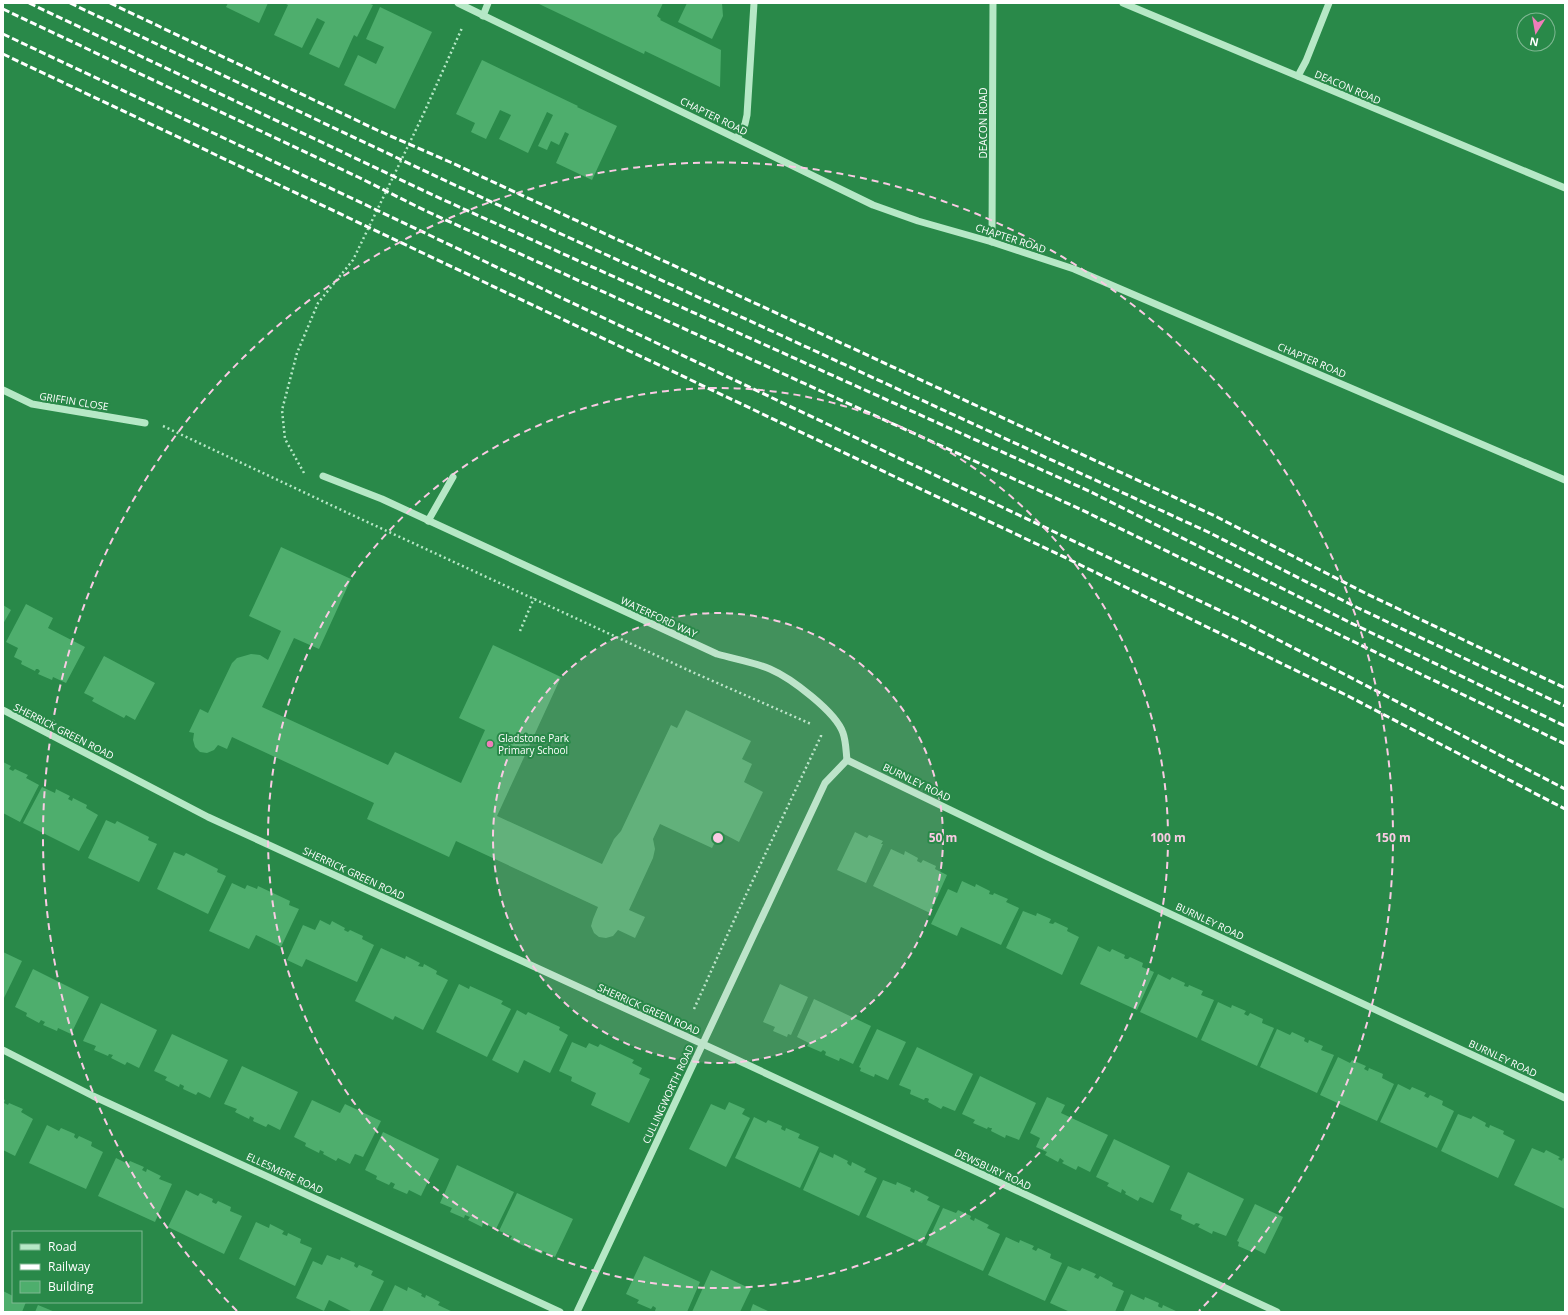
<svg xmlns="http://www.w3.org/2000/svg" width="1568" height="1315" font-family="'Open Sans',sans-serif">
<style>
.building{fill:#4eae6d}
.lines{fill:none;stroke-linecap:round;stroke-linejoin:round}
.path{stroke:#b6e8c6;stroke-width:2.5;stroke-dasharray:2 3;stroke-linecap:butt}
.minor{stroke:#b6e8c6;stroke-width:7}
.rail{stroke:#fff;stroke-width:3;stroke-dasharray:7 3;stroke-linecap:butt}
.ring{fill:none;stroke:#f9cbe3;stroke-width:2;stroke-dasharray:7 5}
.poi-dot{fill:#ef7db9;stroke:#298949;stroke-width:1.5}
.labels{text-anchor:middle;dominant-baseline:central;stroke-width:4;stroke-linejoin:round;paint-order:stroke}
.street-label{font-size:10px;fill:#fff;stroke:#298949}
.poi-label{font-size:10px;fill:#fff;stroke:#298949;text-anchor:start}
.centre{fill:#f9cbe3;stroke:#298949;stroke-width:2}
.ring-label{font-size:12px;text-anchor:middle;font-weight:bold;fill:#f9cbe3;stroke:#298949;stroke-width:4;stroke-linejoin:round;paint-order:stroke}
</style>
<rect width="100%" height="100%" fill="#298949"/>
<g class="building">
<polygon points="228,3 268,3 259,23 226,7"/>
<polygon points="284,3 368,3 373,5 357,37 354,35 339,68 309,54 325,22 317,18 302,48 274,35 288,5"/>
<polygon points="537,3 663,3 657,16 661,19 660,20 721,50 720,87 645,51 644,54"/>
<polygon points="687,3 722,3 723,16 712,39 678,22"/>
<polygon points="380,7 432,32 395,109 344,85 358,55 376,64 384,47 366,39"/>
<polygon points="482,60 578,106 577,107 617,126 592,180 556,163 569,134 565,132 559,145 551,141 547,150 538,146 553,115 547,112 528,153 499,139 511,115 500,110 486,139 471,132 475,123 456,114"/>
<polygon points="281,547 351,579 319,649 294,638 262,707 388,765 395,752 461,783 485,730 459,718 493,645 561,677 497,816 602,864 614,839 621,831 671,725 677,728 686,710 751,741 742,759 752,764 744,782 763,792 739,842 720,832 712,848 660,824 653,839 655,849 653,858 629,910 645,917 635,938 618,930 613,936 606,938 599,937 594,933 591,926 593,919 598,907 456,841 449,857 367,819 374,803 232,737 227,749 218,745 214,750 207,753 200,752 195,747 193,740 194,733 189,732 200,709 208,713 232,663 237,658 251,654 260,655 268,660 281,631 249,616"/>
<polygon points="26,604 53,618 48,628 85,647 66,683 53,677 52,680 38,674 40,671 38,669 36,669 35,671 21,664 22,661 14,657 18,648 6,642"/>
<polygon points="3,605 11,610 3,624"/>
<polygon points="104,656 155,683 135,720 126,715 124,718 92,701 94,698 84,693"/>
<polygon points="3,762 11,766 9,769 13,771 15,769 28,775 26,778 39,785 20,822 3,813"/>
<polygon points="42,787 55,793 56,789 70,796 68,799 72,801 73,798 87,805 86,808 98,815 79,851 23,823"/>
<polygon points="106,820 115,824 117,821 149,837 148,840 157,844 139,882 88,858"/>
<polygon points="855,832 867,838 869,835 883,841 881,844 883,844 866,883 837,870"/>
<polygon points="891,849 904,855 905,851 918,858 917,861 921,863 923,860 936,866 935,869 947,875 930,913 873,886"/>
<polygon points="174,852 184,856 186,853 218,869 217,872 226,876 208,914 157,889"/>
<polygon points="962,881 975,887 976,884 990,891 989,894 993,895 994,893 1008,899 1006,902 1019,908 1001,945 961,927 957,936 931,924 948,889 957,893"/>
<polygon points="232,883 245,889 247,885 257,889 258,886 290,901 289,905 299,909 281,947 256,935 249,949 209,931"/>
<polygon points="1023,911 1036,916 1037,913 1051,919 1049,923 1053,924 1055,922 1068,928 1067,931 1079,937 1062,975 1006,948"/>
<polygon points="320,920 330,925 332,921 345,928 344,930 348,932 350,930 363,936 362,939 374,945 357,982 306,959 302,967 287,960 303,925 315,930"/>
<polygon points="1098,946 1110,952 1112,949 1125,955 1124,958 1126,959 1128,959 1130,957 1143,963 1142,967 1154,972 1137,1010 1080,984"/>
<polygon points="381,948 405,959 406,956 420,963 418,966 423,967 424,964 437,971 436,974 448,980 423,1030 395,1016 393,1020 355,1001"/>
<polygon points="3,952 22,961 3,1000"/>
<polygon points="33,969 89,997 71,1034 58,1028 57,1031 43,1025 45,1022 41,1020 39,1023 26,1016 27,1013 15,1007"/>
<polygon points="1158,974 1170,980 1172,977 1185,983 1184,986 1188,987 1189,985 1203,991 1201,995 1214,1000 1197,1038 1140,1012"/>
<polygon points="459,984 469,989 470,986 503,1001 501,1004 511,1009 487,1057 436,1032"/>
<polygon points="780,984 808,997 791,1035 788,1034 787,1037 773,1031 775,1027 763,1022"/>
<polygon points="814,999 871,1026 853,1064 840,1058 839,1061 825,1055 826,1052 823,1050 821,1052 807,1046 809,1043 797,1037"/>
<polygon points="1218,1002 1231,1008 1232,1005 1246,1011 1244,1014 1248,1016 1250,1013 1263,1019 1262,1023 1274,1028 1257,1066 1201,1040"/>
<polygon points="101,1003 157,1030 139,1068 127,1062 125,1065 111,1058 113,1055 109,1054 108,1056 94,1050 96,1046 83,1041"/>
<polygon points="517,1010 526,1015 528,1012 560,1027 559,1030 568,1035 550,1073 524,1060 518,1073 492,1060"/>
<polygon points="877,1029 906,1042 888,1080 875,1074 874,1077 860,1071 861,1068 859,1067"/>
<polygon points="1277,1029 1290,1035 1292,1032 1305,1038 1304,1041 1308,1043 1309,1040 1323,1046 1321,1050 1334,1055 1317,1093 1260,1067"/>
<polygon points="172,1034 228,1060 210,1098 198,1092 196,1095 183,1089 184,1086 180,1084 179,1087 165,1080 167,1077 154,1071"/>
<polygon points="572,1042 586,1048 589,1043 598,1047 600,1044 634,1060 632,1063 642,1068 639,1074 650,1079 629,1123 591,1105 596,1093 571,1081 572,1077 559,1071"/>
<polygon points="917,1047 973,1074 955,1111 943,1106 941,1109 928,1102 929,1099 927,1098 925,1098 924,1100 910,1094 911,1090 899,1085"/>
<polygon points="1338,1057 1350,1063 1352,1060 1366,1066 1364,1069 1368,1071 1369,1068 1383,1074 1382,1078 1394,1084 1377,1121 1320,1095"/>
<polygon points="242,1066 298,1092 280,1130 268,1124 266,1127 253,1121 254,1118 250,1116 249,1119 235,1112 237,1109 224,1104"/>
<polygon points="980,1076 1036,1103 1019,1140 1006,1135 1005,1138 991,1131 992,1128 990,1128 988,1127 987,1129 973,1123 975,1120 962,1114"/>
<polygon points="1398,1084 1410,1090 1412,1087 1426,1093 1424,1096 1428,1098 1430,1095 1443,1101 1442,1105 1454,1111 1437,1148 1380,1122"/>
<polygon points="1047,1097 1065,1105 1061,1113 1108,1135 1090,1172 1078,1166 1076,1170 1062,1163 1064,1161 1060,1158 1058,1162 1045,1155 1047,1152 1036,1147 1040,1138 1030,1133"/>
<polygon points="3,1099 5,1100 4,1103 8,1105 9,1103 23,1109 21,1112 33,1119 15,1156 3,1150"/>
<polygon points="312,1100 340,1113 345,1104 381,1121 363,1157 355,1154 350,1164 338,1158 336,1161 323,1154 324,1152 320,1150 319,1153 305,1146 306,1143 294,1137"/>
<polygon points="729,1102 745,1109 742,1114 750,1118 726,1167 689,1149 711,1104 725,1110"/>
<polygon points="1458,1114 1471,1119 1473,1116 1486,1123 1485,1126 1489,1128 1490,1125 1504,1131 1503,1134 1515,1140 1498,1178 1441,1151"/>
<polygon points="754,1117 766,1123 768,1120 782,1126 781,1129 785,1131 786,1128 800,1134 798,1138 819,1147 800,1188 735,1158"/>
<polygon points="47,1125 59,1131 61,1128 75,1134 74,1137 77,1139 79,1136 92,1142 91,1146 103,1152 86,1189 29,1163"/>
<polygon points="383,1132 439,1159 421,1196 409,1190 407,1194 393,1188 395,1184 391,1182 389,1185 376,1179 377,1176 365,1170"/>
<polygon points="1114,1139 1170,1166 1153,1203 1140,1197 1138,1201 1125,1194 1126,1192 1122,1189 1121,1193 1107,1186 1109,1183 1096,1177"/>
<polygon points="1532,1148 1544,1153 1546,1150 1560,1157 1558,1159 1562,1161 1563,1158 1565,1159 1565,1209 1514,1185"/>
<polygon points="820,1152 833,1158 834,1154 848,1161 847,1163 849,1165 851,1166 852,1162 866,1169 864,1172 877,1178 859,1216 803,1190"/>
<polygon points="116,1158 128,1164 130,1161 144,1167 142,1170 146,1172 147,1169 161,1176 159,1179 172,1184 155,1222 98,1196"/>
<polygon points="457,1165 514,1192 496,1229 483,1223 482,1227 468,1220 470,1217 465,1215 464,1218 450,1212 452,1208 440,1203"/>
<polygon points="1188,1172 1244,1199 1226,1236 1213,1231 1212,1234 1198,1227 1200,1224 1196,1223 1194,1225 1181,1219 1182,1215 1170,1210"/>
<polygon points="883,1180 896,1185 897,1182 911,1188 910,1191 914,1193 915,1190 929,1197 927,1200 940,1206 922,1243 866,1217"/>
<polygon points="186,1190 198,1196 200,1193 213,1199 212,1202 216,1204 218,1201 231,1207 230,1211 242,1216 224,1254 168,1227"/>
<polygon points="517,1193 573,1219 555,1257 543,1251 542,1254 528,1248 529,1245 525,1243 524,1246 510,1239 512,1236 499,1231"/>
<polygon points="1255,1204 1283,1217 1265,1254 1253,1248 1252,1252 1238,1246 1239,1242 1237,1241"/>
<polygon points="943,1208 956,1213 958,1210 971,1216 970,1219 974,1221 975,1218 989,1225 987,1228 1000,1234 983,1271 926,1245"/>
<polygon points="256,1222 269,1228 270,1224 284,1231 282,1234 287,1236 288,1233 301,1239 300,1243 312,1248 295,1286 239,1259"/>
<polygon points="1006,1237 1019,1243 1020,1240 1034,1246 1032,1249 1036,1251 1038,1248 1051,1254 1050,1258 1062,1263 1045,1301 988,1275"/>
<polygon points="327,1255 340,1260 341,1257 355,1263 354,1266 357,1268 359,1265 373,1271 371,1275 384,1281 369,1312 353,1312 329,1300 324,1311 296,1298 313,1261 322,1265"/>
<polygon points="644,1256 700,1282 687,1312 657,1312 655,1311 656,1308 653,1306 651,1309 637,1303 639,1300 626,1294"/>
<polygon points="1068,1266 1080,1271 1082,1268 1096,1274 1094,1277 1098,1279 1100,1276 1113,1283 1112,1286 1124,1291 1115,1312 1070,1312 1050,1303"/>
<polygon points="711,1270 751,1289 740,1312 692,1312"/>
<polygon points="395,1285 407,1291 408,1287 422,1294 421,1296 425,1298 426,1295 440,1302 438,1305 453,1312 382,1312"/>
<polygon points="3,1291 13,1296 13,1302 26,1302 22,1312 3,1312"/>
<polygon points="1131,1294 1144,1300 1145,1297 1159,1303 1158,1306 1159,1307 1162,1308 1163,1305 1178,1312 1123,1312"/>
<polygon points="753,1304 770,1312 750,1312"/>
<polygon points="38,1305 55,1312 35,1312"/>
</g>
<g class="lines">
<g class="path">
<polyline points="163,426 350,514 690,671 811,724"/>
<polyline points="304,473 285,439 282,410 297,353 318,303 353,260 423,115 462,28"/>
<polyline points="520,631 534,598"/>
<polyline points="694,1009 736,916 821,736 821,734"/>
</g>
<g class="minor">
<polyline points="458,3 873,205 918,221 992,242 1074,269 1565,480"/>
<polyline points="1123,3 1565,188"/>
<polyline points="483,16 488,3"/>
<polyline points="1298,76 1306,61 1329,3"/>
<polyline points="737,138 745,124 747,115 754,3"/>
<polyline points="992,242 993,3"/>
<polyline points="3,390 32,404 145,423"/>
<path d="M323,476L382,499L717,654C734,659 754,662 770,669C791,678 836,712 843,733C846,741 846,752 847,760"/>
<polyline points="428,521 453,477"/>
<polyline points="3,710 208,817 718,1051 1277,1312"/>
<polyline points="847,760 1048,857 1565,1098"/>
<polyline points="3,1050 93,1096 560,1312"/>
<polyline points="577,1312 825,783 847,760"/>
</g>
<g class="rail">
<polyline points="29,3 435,196 1091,492 1349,622 1565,726"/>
<polyline points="70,3 444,180 1208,532 1358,608 1565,706"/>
<polyline points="110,3 377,130 450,162 1215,516 1367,594 1565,688"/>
<polyline points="3,9 358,177 426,211 1082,510 1565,744"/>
<polyline points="3,34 347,196 1242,621 1565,789"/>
<polyline points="3,54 1060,555 1348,696 1565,809"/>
</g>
</g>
<circle cx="718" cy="838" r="225" fill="#f9cbe3" fill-opacity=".12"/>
<g class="ring">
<circle cx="718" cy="838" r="225"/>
<circle cx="718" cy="838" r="450"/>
<path d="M237 1311A675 675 0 1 1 1199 1311"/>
</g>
<circle class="poi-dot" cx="490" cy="744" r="4"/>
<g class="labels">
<g class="street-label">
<text transform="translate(1348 87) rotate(23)">DEACON ROAD</text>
<text transform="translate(714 116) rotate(26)">CHAPTER ROAD</text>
<text transform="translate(983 123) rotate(-90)">DEACON ROAD</text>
<text transform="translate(1011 238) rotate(18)">CHAPTER ROAD</text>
<text transform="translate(1312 360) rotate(23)">CHAPTER ROAD</text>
<text transform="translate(74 401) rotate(9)">GRIFFIN CLOSE</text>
<text transform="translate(659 617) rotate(25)">WATERFORD WAY</text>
<text transform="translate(64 731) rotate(27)">SHERRICK GREEN ROAD</text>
<text transform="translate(917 782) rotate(26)">BURNLEY ROAD</text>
<text transform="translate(354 873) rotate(25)">SHERRICK GREEN ROAD</text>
<text transform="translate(1210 921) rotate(25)">BURNLEY ROAD</text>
<text transform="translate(649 1009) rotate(24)">SHERRICK GREEN ROAD</text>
<text transform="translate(1503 1058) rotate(25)">BURNLEY ROAD</text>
<text transform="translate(668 1094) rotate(-65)">CULLINGWORTH ROAD</text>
<text transform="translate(993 1169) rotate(25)">DEWSBURY ROAD</text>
<text transform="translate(285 1173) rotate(25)">ELLESMERE ROAD</text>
</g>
<g class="poi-label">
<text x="498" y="738">Gladstone Park<tspan x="498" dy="12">Primary School</tspan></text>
</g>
</g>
<circle cx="718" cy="838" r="6" class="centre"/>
<g class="ring-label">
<text x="943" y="842">50 m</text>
<text x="1168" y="842">100 m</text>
<text x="1393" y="842">150 m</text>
</g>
<rect width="1568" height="1315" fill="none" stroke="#ffffff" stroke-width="8"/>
<rect x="12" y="1231" width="130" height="72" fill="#298949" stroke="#7fb892"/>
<rect x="20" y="1244" width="20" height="6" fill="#b6e8c6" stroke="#7fb892"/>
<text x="48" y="1251" font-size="12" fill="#ffffff">Road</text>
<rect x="20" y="1264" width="20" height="6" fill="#ffffff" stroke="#7fb892"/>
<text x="48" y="1271" font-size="12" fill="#ffffff">Railway</text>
<rect x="20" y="1281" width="20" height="12" fill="#4eae6d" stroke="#7fb892"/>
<text x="48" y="1291" font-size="12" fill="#ffffff">Building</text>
<g transform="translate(1536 32) rotate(191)"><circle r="19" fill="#298949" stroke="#7fb892"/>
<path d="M0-3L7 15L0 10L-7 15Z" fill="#ef7db9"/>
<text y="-6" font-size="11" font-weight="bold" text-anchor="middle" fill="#ffffff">N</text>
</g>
</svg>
